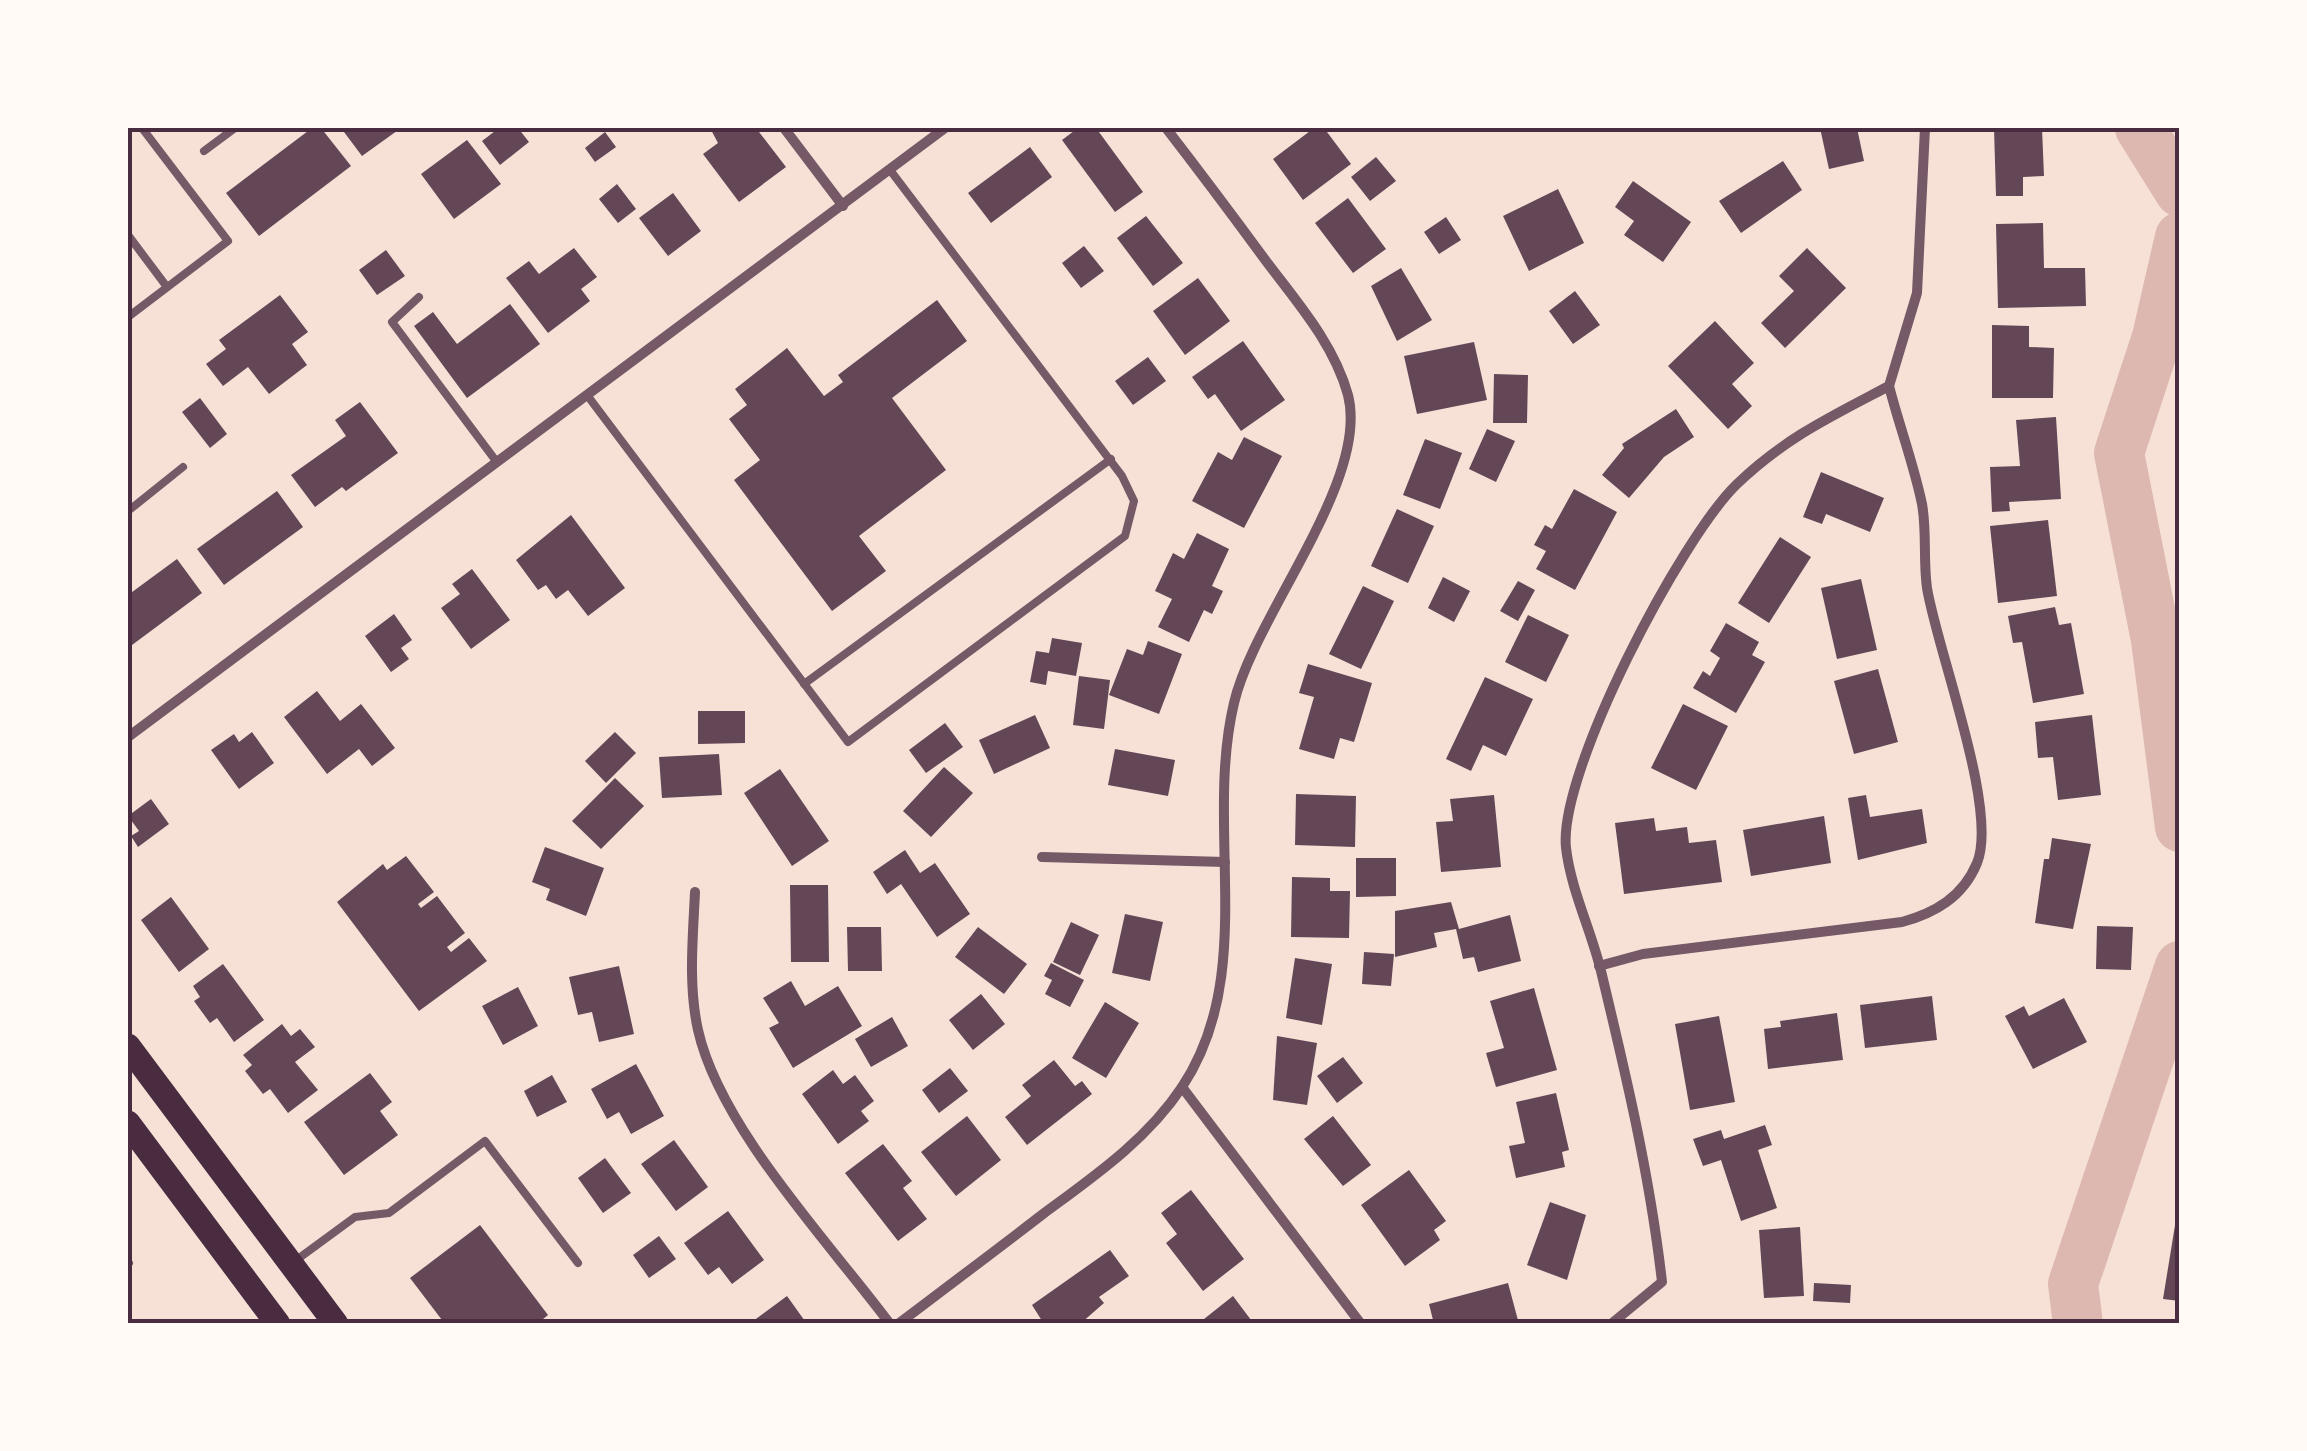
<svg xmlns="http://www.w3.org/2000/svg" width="2307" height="1451" font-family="'Work Sans',sans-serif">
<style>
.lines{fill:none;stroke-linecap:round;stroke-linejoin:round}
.river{stroke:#dcb8b0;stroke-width:50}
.building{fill:#644757}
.service{stroke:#755966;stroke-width:8}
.minor{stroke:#755966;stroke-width:10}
.primary{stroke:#4a2c40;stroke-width:25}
.neatline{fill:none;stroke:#4a2c40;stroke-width:4}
</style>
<rect width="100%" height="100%" fill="#f7e1d7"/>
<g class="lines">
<g class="river">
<polyline points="2140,128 2180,192"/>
<polyline points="2180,237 2157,337 2119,453 2156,640 2180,827"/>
<polyline points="2078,1324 2073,1284 2180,966"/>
</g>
</g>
<g class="building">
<polygon points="312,128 321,128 351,166 259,236 226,193"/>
<polygon points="341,128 401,128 362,156"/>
<polygon points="499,128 518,128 529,142 500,165 482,141"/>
<polygon points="710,128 756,128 786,167 739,202 703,154 718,143"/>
<polygon points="1078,128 1096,128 1143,192 1115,212 1062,140"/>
<polygon points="1314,128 1324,128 1351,164 1303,200 1273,159"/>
<polygon points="1820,128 1857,128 1864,161 1829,169"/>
<polygon points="1994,128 2042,128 2044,176 2023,177 2023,196 1996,196"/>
<polygon points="605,132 616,147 595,162 585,148"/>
<polygon points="467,140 501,184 454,219 421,174"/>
<polygon points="1030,147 1052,177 991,223 968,193"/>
<polygon points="1376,157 1396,181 1370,201 1351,177"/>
<polygon points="1783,161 1802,190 1741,233 1719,201"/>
<polygon points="1633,181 1691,222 1663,262 1624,235 1634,221 1615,207"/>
<polygon points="617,184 636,209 618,223 599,199"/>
<polygon points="1558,189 1584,243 1529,271 1503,216"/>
<polygon points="673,193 701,231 668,256 639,218"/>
<polygon points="1348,198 1386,249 1353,273 1315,223"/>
<polygon points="1146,216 1183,263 1153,286 1117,238"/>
<polygon points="1446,217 1461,240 1439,254 1424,232"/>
<polygon points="2043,223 2044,268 2085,268 2086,306 1998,308 1996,224"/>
<polygon points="1084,246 1104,271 1081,288 1062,263"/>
<polygon points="574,248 597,277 581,289 590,301 548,333 506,278 529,261 539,274"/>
<polygon points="1807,248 1846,288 1785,348 1761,323 1794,291 1779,276"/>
<polygon points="386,250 405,276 377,295 359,270"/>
<polygon points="1401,268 1432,320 1397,341 1371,286"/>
<polygon points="1198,278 1230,321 1185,355 1153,311"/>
<polygon points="1575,291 1600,325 1573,344 1549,311"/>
<polygon points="280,295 308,332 292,344 307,365 269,394 248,367 223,386 206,364 226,349 219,340"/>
<polygon points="937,300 967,341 892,398 946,470 859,536 886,571 832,611 734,480 760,460 729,419 747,405 735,389 787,348 824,396 843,382 838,375"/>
<polygon points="510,304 540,344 467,398 414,326 433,312 457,344"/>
<polygon points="1715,321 1754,363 1732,384 1752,406 1728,429 1668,366"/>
<polygon points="1992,325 2029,326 2029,347 2054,348 2053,398 1992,398"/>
<polygon points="1243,341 1285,400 1241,431 1215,394 1208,399 1192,377"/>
<polygon points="1474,342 1487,400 1417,414 1404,356"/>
<polygon points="1148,357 1166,381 1133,405 1115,381"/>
<polygon points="1494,374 1528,375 1527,423 1493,423"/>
<polygon points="200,398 227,434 210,448 182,412"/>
<polygon points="360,402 398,453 346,491 342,487 315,507 291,475 346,436 335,420"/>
<polygon points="1676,409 1694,437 1664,457 1629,498 1602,475 1624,448 1622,444"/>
<polygon points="2056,417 2061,499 2009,502 2010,511 1992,512 1990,467 2020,466 2016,420"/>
<polygon points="1487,429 1515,441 1496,482 1469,469"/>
<polygon points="1244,437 1282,456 1244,528 1192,501 1218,452 1232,460"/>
<polygon points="1425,439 1462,453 1440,509 1403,495"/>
<polygon points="1821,472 1884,498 1870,532 1826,514 1822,524 1803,517"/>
<polygon points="1574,489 1617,512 1575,590 1536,569 1546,551 1534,545 1545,525 1552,529"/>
<polygon points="277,491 303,527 224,585 197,549"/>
<polygon points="1397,509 1434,526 1408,583 1371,566"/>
<polygon points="571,515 625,588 588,616 568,590 556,599 546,585 538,590 516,560"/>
<polygon points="2048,520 2057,596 1998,603 1990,526"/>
<polygon points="1197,533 1229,549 1212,586 1223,591 1212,614 1204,610 1189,642 1158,627 1172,599 1155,591 1173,553 1184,559"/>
<polygon points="1780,537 1811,557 1769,623 1738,603"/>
<polygon points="177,559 202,593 128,648 128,595"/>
<polygon points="472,569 510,620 471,649 441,608 460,594 452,584"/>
<polygon points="1443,577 1470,591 1454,622 1428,608"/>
<polygon points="1861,579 1877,650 1837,659 1821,588"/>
<polygon points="1518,581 1535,590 1518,621 1500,611"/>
<polygon points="1363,586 1394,601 1361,669 1329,654"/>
<polygon points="2055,607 2059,625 2071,623 2084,694 2033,703 2022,642 2013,643 2008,616"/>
<polygon points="394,614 412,640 401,648 409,659 391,672 365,636"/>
<polygon points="1528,615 1569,635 1546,682 1505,662"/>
<polygon points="1726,623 1759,642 1752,655 1765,662 1736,713 1693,688 1703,671 1710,676 1720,658 1710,651"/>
<polygon points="1052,638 1082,643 1076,676 1048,671 1046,685 1030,682 1036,651 1049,653"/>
<polygon points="1148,641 1182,654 1159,714 1109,695 1127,649 1143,655"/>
<polygon points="1308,664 1372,683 1354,742 1340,738 1334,759 1299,749 1314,697 1299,693"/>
<polygon points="1878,669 1898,742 1854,754 1834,681"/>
<polygon points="1079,676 1110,680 1104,729 1073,725"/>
<polygon points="1485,677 1533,699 1506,756 1483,745 1471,771 1446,759"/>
<polygon points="317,691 340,721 361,704 395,748 372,766 359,749 327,774 284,717"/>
<polygon points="1683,704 1728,726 1696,790 1651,768"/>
<polygon points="698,711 745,711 745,743 698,744"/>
<polygon points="1035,715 1050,748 994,774 979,740"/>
<polygon points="2092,715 2101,795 2058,800 2053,757 2038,758 2035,722"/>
<polygon points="945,723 963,747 926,773 909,750"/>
<polygon points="252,732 274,763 239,789 211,750 234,734 239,742"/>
<polygon points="615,732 636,753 606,783 585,761"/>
<polygon points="1115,749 1175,760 1168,796 1108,785"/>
<polygon points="719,754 722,795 662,798 659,757"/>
<polygon points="944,767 973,793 931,837 903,811"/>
<polygon points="780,769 829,841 792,866 744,793"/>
<polygon points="615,778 644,806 601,849 572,821"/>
<polygon points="1296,794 1356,796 1355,847 1295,845"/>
<polygon points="1494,795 1501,867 1441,872 1436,822 1453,821 1450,799"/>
<polygon points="1866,795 1870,817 1922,809 1927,843 1858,860 1848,798"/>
<polygon points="151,799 169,824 138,847 131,836 139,831 128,816"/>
<polygon points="1824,816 1831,863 1751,876 1743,830"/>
<polygon points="1654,818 1656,831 1687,827 1689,843 1716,840 1722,882 1624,894 1615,823"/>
<polygon points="2052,838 2091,844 2073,929 2035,923 2044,859 2049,859"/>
<polygon points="545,847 604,868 586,916 546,900 550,889 532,882"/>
<polygon points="905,850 920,873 935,863 970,914 937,937 901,884 887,894 873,872"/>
<polygon points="406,856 434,892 418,904 421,908 437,896 465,933 447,947 451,952 469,938 487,961 419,1011 337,902 383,864 387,870"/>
<polygon points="1356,858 1396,858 1396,896 1356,897"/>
<polygon points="1292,877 1330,878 1330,891 1350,891 1349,938 1291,937"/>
<polygon points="790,885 828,885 829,962 791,962"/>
<polygon points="171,897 209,949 179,972 141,920"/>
<polygon points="1451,902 1459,929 1510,915 1521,961 1478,972 1474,957 1463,959 1456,929 1434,933 1437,947 1395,957 1395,911"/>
<polygon points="1125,914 1163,922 1150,981 1112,973"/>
<polygon points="1071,922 1099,935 1080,975 1053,962"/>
<polygon points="2097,926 2133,927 2131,970 2096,969"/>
<polygon points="847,927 881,927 882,971 848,971"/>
<polygon points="978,927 1027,964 1004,994 955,957"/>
<polygon points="1364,952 1394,954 1391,986 1362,984"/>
<polygon points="1295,958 1332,964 1322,1025 1286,1018"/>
<polygon points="1051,963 1084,980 1070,1007 1045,994 1052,980 1044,976"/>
<polygon points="223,964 264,1020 234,1042 217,1018 210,1023 194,1001 200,997 193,986"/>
<polygon points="619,966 634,1034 599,1042 592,1012 578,1015 569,977"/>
<polygon points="791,981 805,1006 838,986 862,1026 793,1068 769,1028 779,1023 763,998"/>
<polygon points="518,987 538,1026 503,1045 482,1006"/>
<polygon points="1534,988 1557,1070 1496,1087 1486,1053 1504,1048 1490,1001"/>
<polygon points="981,994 1005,1024 973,1050 949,1020"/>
<polygon points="1932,996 1937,1040 1865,1048 1860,1005"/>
<polygon points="2064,998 2087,1042 2033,1069 2005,1016 2024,1006 2029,1016"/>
<polygon points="1105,1002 1139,1023 1106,1078 1072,1058"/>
<polygon points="1837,1013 1843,1060 1768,1069 1764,1029 1781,1027 1780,1021"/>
<polygon points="1719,1016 1735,1102 1690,1110 1675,1024"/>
<polygon points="892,1017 908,1046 871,1067 855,1039"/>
<polygon points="282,1024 291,1036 300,1029 315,1047 295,1062 318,1090 288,1113 270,1089 263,1094 245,1071 252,1065 243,1055"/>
<polygon points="1277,1036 1317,1043 1307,1105 1273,1100"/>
<polygon points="1343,1057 1363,1083 1337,1103 1317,1076"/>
<polygon points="1054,1060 1075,1086 1082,1081 1092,1094 1027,1145 1005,1117 1031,1096 1022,1085"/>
<polygon points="636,1064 664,1116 631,1134 619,1112 607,1119 591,1089"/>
<polygon points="950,1068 968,1091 939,1113 922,1090"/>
<polygon points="833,1070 843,1084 855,1075 874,1101 861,1111 869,1121 838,1144 802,1094"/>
<polygon points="370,1073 392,1102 380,1111 398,1135 344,1175 304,1122"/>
<polygon points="552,1075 567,1102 537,1117 524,1091"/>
<polygon points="1556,1093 1569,1150 1562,1152 1565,1167 1516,1178 1509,1146 1525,1143 1516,1102"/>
<polygon points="967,1116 1001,1160 956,1196 921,1152"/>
<polygon points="1333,1116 1371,1165 1343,1186 1304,1139"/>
<polygon points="1765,1125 1772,1145 1758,1150 1777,1208 1741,1221 1721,1160 1703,1166 1693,1139 1721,1130 1724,1139"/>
<polygon points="674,1140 708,1187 676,1211 641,1164"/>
<polygon points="883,1144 912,1181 903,1188 927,1219 898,1241 845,1173"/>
<polygon points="605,1158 631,1193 603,1213 578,1178"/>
<polygon points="1409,1170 1446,1221 1434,1230 1440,1240 1405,1266 1361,1205"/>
<polygon points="1191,1190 1244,1259 1203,1291 1166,1243 1177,1234 1161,1213"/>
<polygon points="1550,1202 1586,1215 1567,1280 1527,1265"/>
<polygon points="728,1211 764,1260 732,1284 719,1267 708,1275 684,1243"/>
<polygon points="2177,1213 2180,1213 2180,1301 2163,1299"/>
<polygon points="480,1225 548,1315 537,1324 445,1324 410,1278"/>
<polygon points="1800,1227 1804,1296 1764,1298 1759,1230"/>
<polygon points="659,1236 676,1259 649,1278 633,1255"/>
<polygon points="1110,1250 1129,1276 1099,1297 1104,1303 1080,1324 1044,1324 1032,1305"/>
<polygon points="1508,1283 1519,1324 1434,1324 1429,1304"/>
<polygon points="1814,1283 1851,1285 1850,1303 1813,1301"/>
<polygon points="787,1296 807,1324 749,1324"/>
<polygon points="1233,1296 1254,1324 1207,1324 1204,1319"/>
</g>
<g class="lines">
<g class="service">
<polyline points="204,151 235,128"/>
<polyline points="128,235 167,287"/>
<polyline points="419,297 392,322 496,461"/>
<polyline points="128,317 228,241 142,128"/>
<polyline points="587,395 848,742 1125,536 1134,501 1122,476 890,170"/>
<polyline points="128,511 183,467"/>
<polyline points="804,684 1111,459"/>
<polyline points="295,1261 355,1217 389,1213 485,1141 578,1263"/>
<polyline points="128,1264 129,1263"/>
</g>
<g class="minor">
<polyline points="784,128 843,206"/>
<polyline points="128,737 945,128"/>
<polyline points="1042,857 1225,862"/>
<path d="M695,892C693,937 688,985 698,1030C720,1128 829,1242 890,1324"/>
<path d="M1599,966L1643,954L1902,922C1935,913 1963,897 1977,863C1999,810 1937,650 1927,588C1923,560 1927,531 1922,504C1914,465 1899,425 1889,386"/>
<polyline points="1182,1087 1361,1324"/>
<path d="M898,1324C947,1287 995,1251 1043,1214C1093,1177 1147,1140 1182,1087C1258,973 1204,829 1234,703C1254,616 1370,481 1348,395C1334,344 1297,302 1266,261C1233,216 1200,172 1166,128"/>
<path d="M1611,1324L1662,1282C1650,1176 1626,1075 1601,971C1591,930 1571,890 1566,848C1558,772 1681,538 1737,484C1785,438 1830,417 1889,386L1917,293L1925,128"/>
</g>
<g class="primary">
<polyline points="128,1046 336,1324"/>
<polyline points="128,1123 278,1324"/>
</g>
</g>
<rect width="2307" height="1451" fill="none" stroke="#fffaf5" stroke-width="260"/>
<rect x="130" y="130" width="2047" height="1191" class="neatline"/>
</svg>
